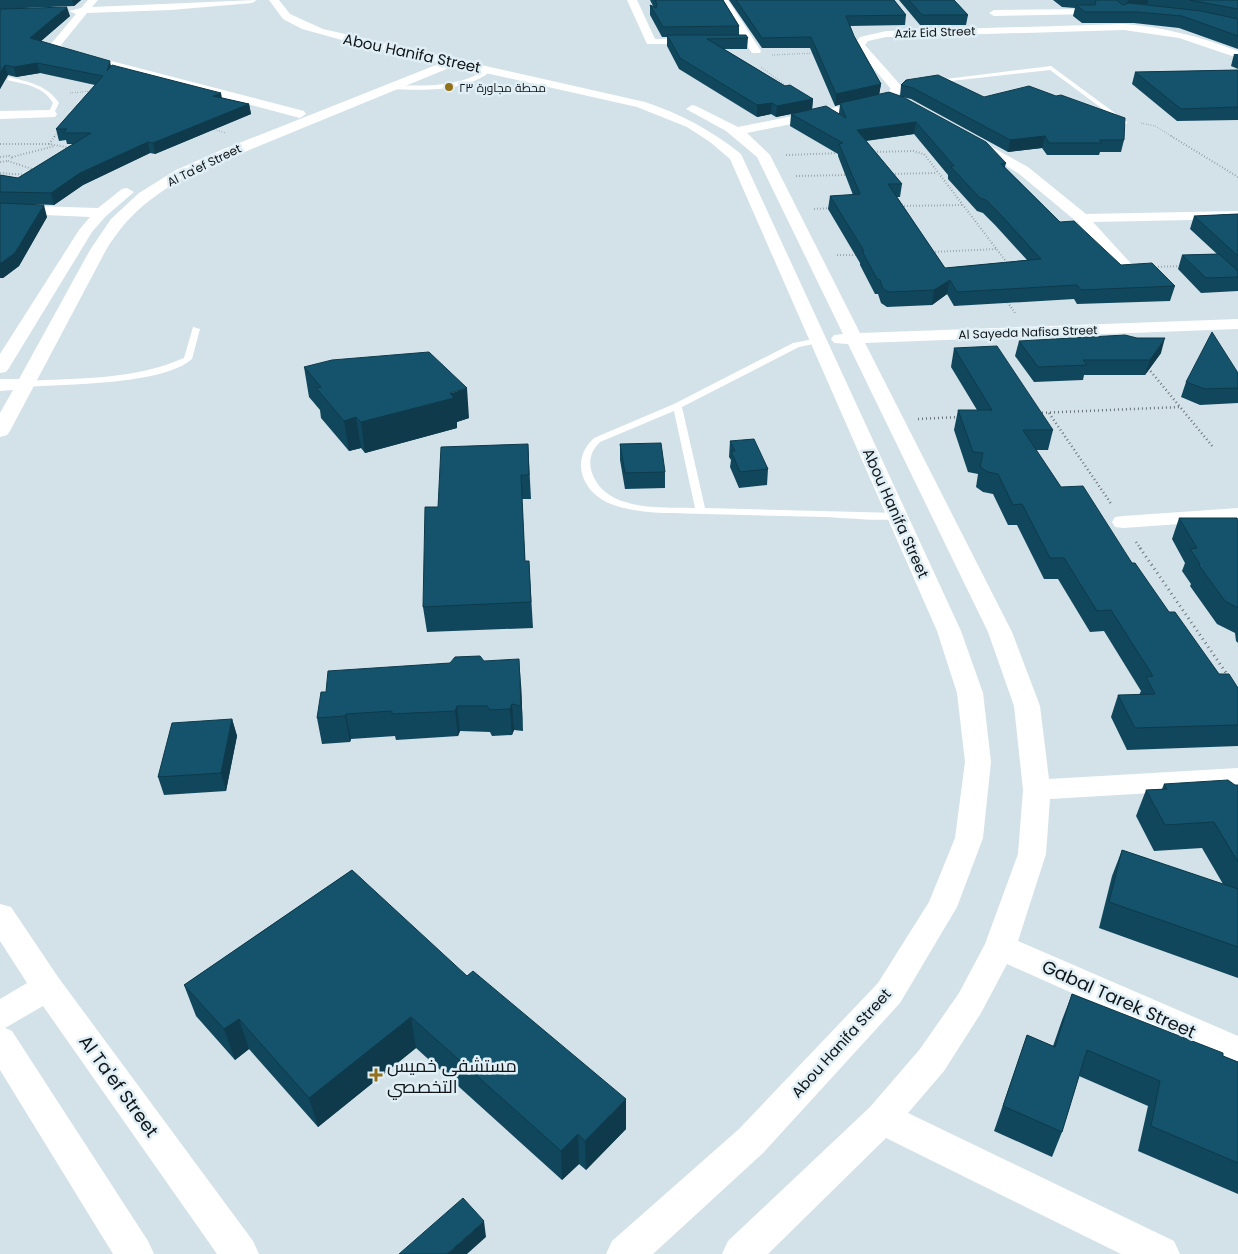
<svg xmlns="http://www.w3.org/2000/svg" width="1238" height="1254" font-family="Poppins,Cairo,sans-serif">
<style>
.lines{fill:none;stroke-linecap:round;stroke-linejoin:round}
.path-far3{stroke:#697378;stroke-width:1;stroke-dasharray:0.5 2;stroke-linecap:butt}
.path-far2{stroke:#697378;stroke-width:2;stroke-dasharray:0.5 2.5;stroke-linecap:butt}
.path-far1{stroke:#697378;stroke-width:2.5;stroke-dasharray:1 3;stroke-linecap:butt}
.path{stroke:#697378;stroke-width:3;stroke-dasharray:1 4;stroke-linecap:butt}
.lane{fill:#fff;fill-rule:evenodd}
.street{fill:#fff;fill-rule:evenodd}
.wall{fill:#11475c;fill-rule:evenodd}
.shaded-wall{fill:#0e3a4b}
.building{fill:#14536b;stroke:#0e3a4b;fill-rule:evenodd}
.poi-dot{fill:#937118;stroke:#e0eff6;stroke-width:2}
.labels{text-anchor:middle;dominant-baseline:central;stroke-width:5;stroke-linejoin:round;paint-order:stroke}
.far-street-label{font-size:12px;fill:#101518;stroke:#e0eff6}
.far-poi-label{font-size:12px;fill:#101518;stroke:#e0eff6;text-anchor:start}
.street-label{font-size:15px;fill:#101518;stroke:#e0eff6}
.near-street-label{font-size:18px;fill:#101518;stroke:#e0eff6}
.near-poi-label{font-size:18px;fill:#101518;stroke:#e0eff6;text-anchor:start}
</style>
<rect width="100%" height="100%" fill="#d3e2e9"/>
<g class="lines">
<g class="path-far3">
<polyline points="772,55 816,53"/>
<polyline points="761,67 788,87"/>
<polyline points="70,93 93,91"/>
<polyline points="1141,123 1155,126 1173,137"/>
<polyline points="212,129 226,133"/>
<polyline points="54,137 59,130"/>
</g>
<g class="path-far2">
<polyline points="1171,136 1238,177"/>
<polyline points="0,144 49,144 71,148"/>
<polyline points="49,144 55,136"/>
<polyline points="871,152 913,151 924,154 1008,264"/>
<polyline points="786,155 840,153"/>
<polyline points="0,157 9,156 13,159"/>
<polyline points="12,157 55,146"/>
<polyline points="8,161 35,170"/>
<polyline points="0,162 7,161"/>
<polyline points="0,173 27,175"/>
<polyline points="889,174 937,173"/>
<polyline points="796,176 847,175"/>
<polyline points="901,206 962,205"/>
<polyline points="814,209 832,208"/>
<polyline points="932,252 997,249"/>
<polyline points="837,255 858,255"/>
<polyline points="1152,267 1183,266"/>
<polyline points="1006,300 1015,313"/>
</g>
<g class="path-far1">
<polyline points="1148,368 1213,447"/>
<polyline points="1038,413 1180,407"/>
<polyline points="1049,413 1112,505"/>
<polyline points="918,419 959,417"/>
<polyline points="1136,542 1141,549"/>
</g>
<polyline class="path" points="1140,548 1229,677"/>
<g class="lane">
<polygon points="1051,66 1127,122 1127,124 1123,124 1050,70 933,83 930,81"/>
<path d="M487,69L492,70C465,93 424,90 391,89L388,87L391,85C424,86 458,88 487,69Z"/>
<path d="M9,77C29,82 47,85 59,103L53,115L48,114L53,103C43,86 25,84 7,80Z"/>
<path d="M193,327L200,329L192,359C163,385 65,384 25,387L21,384L25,381C79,378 134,380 184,358Z"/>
<path d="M819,338L823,340L822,342L799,347L682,407L705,508L898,513L902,514L903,516L902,518C885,522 845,518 826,517C785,516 745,515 705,514C674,513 640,515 611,504C583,493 569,461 594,438L674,404L793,343ZM674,411L695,508C661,507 606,512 592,473C588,460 591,451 600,442Z"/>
</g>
<g class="street">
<polygon points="88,0 98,0 92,7 257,0 252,3 171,10 87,13 61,45 65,49 304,111 306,114 300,118 57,53 50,45 76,14 69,11 81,8"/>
<path d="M269,0H279L290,14L323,29L645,102C681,114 711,130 741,154L961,631L983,693L991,762L983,838L957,907L900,1003L763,1153L653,1254H606L612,1241L739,1129L878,983L929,902L955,838L965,762L957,693L937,631L730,159L710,142L687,127L637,107L454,66L186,176C149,199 129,213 106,250L10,431L7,435L0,437V413L13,390L0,391V379H19L90,250L111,219L139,193L176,170L219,151L441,63L342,40L302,29L283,19Z"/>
<polygon points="627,0 637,0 655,39 742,38 718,0 728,0 761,51 760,53 752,53 746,44 647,44"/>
<polygon points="1089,9 1093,10 1093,14 994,16 989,13 994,10"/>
<path d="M1124,24C1164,27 1201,37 1238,51V58L1179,38L1124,30L886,37L868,41L865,45L904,89L892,101L875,107L747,133L770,155L860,333L1238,319V329L865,343L1012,632L1040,706L1049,779L1238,768V788L1050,799L1046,854L1018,941L1238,1036V1067L1007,964L981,1013L944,1071L908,1113L1174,1241L1180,1254H1121L886,1138L768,1254H722L728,1241L870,1107L920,1049L959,993L985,944L1018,854L1023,790L1014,706L988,632L848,344L834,343L831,339L834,335L843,334L757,157L726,131L686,109L692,105L696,106L738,127L872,100L884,95L891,89L854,45L860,37L886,31Z"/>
<polygon points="51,110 55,111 57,114 55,117 0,119 0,111"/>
<polygon points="970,135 1028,167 1086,214 1238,211 1238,219 1093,222 1135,268 1127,273 1121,271 1077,222 1018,173 965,142 964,139"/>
<polygon points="127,188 134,192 106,216 92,232 9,368 6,372 0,373 0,354 79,230 90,217 0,213 0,205 98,208 122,189"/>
<polygon points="1238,508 1238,520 1123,528 1115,527 1112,522 1115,517 1123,516"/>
<polygon points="0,904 11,907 58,977 253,1241 259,1254 217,1254 43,1006 5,1028 12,1031 148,1241 154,1254 113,1254 0,1070 0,999 27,983 0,941"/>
</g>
</g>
<g class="wall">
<polygon points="0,0 81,0 74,6 24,8 70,16 41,41 111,67 222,98 249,104 251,114 155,154 150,153 83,185 54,205 31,204 47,217 19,266 3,278 0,278 0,175 18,178 73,144 67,144 66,140 59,141 56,129 95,85 40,73 16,77 8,75 0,89"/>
<path d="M650,0H723L739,26V35L748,38L747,49H724L785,86L813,99L812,109L839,113L840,104L835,106L810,48H762L729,0H894L906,15L905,25L850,26L854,36L881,84L879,95L900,96L901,85L984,97L1124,140L1121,152H1100L1099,155H1047L1042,148L1008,152L911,99L902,97L1006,163L1005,167L1060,222L1121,265L1175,286L1170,301L1077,304L1074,299L954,306L947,294L932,305L887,307L881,303L878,294H875L860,265V263L828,209L830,196L853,195L838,156V154L790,126L791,114L776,117L771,114L757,117L679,69L667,46V37H662L650,15V5L653,6ZM914,134L948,175V179L977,211L983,213L995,225L1027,260L945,268L897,197H900L902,184L866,141Z"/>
<polygon points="899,0 954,0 968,15 966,25 920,25"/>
<polygon points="1053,0 1238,0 1238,49 1179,28 1134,23 1082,23 1073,16 1075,8 1062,7"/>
<polygon points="1234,54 1238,54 1238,69 1231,66"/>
<polygon points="1238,70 1238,120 1177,121 1132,84 1135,72"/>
<polygon points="1238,214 1238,291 1201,293 1178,269 1182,255 1217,254 1190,229 1194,216"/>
<polygon points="1019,341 1161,353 1145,375 1084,375 1083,380 1034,382 1015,356"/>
<polygon points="954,348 1053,430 1048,450 1036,450 1061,487 1132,563 1169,612 1219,674 1238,688 1238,746 1127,750 1111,717 1118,695 1139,695 1141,691 1104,631 1090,632 1058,579 1044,579 1017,525 1008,525 993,494 983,492 976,487 978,474 968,472 954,430 958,410 977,410 951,367"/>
<polygon points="304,367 469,418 457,422 457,428 365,453 361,448 349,451 321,418 320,410 309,397"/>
<polygon points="1238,373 1238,403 1200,405 1181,397 1186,382"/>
<polygon points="730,441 768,469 767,485 739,488 730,467 731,460 729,457"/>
<polygon points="528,444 531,499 522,499 525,561 529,561 533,628 427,632 423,607 438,507"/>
<polygon points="620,444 665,472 665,488 625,489 620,460"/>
<polygon points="1179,518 1238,520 1238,643 1236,641 1235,633 1217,624 1190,586 1191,584 1182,571 1185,563 1172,539"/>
<polygon points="484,661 521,684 523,731 514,730 512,735 492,736 490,732 460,731 458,736 396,740 395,736 351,739 350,742 322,744 317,718 326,692"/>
<polygon points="232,719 237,736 226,791 164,795 158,777"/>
<polygon points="1164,784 1238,785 1238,978 1099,928 1112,876 1122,850 1223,884 1202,848 1154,851 1136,816 1146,790 1162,789"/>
<polygon points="352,870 626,1129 586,1170 579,1164 562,1180 416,1048 318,1127 249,1049 235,1060 196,1016 184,985"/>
<polygon points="1072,994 1238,1062 1238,1194 1138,1151 1148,1106 1079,1076 1062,1132 1052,1157 994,1131 1027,1035 1053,1046 1062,1020"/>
</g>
<g class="shaded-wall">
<polygon points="72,0 81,0 74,6"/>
<polygon points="1128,0 1148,0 1147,6 1126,8"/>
<polygon points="67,7 70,16 33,48 30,38"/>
<polygon points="110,61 112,71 107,71"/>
<polygon points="37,63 40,73 16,77 14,67"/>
<polygon points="5,65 8,75 0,89 0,73"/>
<polygon points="881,84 879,95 835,106 836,94"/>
<polygon points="221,93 223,104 213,96"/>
<polygon points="813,99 812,110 791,114 776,117 777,106"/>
<polygon points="772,103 771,114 757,117 757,105"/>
<polygon points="249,104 251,114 155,154 153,143"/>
<polygon points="916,122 914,134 856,142 857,130"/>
<polygon points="1045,136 1042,148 1008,152 1010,140"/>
<polygon points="148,142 150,153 83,185 54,205 51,193 80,173"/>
<polygon points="44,205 47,217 19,266 3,278 0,278 0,264"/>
<polygon points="950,280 947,294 932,305 934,290"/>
<polygon points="1165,338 1161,353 1145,375 1150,360"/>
<polygon points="467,388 469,418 457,422 457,428 365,453 361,422"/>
<polygon points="356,417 361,448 349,451 344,421"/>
<polygon points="519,659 521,684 523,731 521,706"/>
<polygon points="512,704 514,730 512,735 510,709"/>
<polygon points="457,706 460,731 458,736 455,711"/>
<polygon points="346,714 351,739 350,742 345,716"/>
<polygon points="232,719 237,736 226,791 221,773"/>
<polygon points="411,1017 416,1048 318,1127 309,1098"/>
<polygon points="239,1019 249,1049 235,1060 224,1029"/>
<polygon points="626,1099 626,1129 586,1170 585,1141"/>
<polygon points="578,1134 579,1164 562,1180 561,1151"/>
<polygon points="484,1221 486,1237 467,1254 447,1254"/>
</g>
<g class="building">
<polygon points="655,0 723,0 739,26 663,27 650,5 656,8 657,4"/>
<polygon points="736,0 894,0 906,15 846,16 854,36 881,84 836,94 811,37 762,38"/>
<polygon points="909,0 954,0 968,15 922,15"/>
<polygon points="1096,0 1116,0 1123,5 1129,3 1201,11 1238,19 1238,36 1182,16 1137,12 1085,12 1076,5 1095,5"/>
<polygon points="1189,0 1238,0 1238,9"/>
<polygon points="67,7 30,38 110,61 107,71 112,65 221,93 213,96 249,104 153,143 148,142 80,173 51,193 0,192 0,175 18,178 91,133 63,133 67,129 56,129 103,76 37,63 14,67 5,65 0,73 0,9"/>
<polygon points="667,35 746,35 748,38 707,39 785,86 790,85 813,99 777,106 772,103 757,105 680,58"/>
<polygon points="1238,70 1238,107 1181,109 1135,72"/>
<polygon points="938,75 984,97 1029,86 1056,96 1061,95 1125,118 1124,140 1099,140 1102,143 1049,143 1045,136 1010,140 913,88 901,85 906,80"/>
<path d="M889,92L903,97L986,142L1006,163L1001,164L1060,222L1074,221L1121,265L1152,263L1175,286L1081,290L1077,285L957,292L950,280L934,290L889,292L883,289L880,280L877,279L862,251H864L830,196L860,194L839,144L843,143L791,114L826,106L846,118L840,103ZM916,122L954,166H950L980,198L986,200L998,212L1041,259L945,268L888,184H902L857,130Z"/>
<polygon points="0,203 44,205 15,253 0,264"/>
<polygon points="1238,214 1238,256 1194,216"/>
<polygon points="1219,254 1238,271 1238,277 1206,278 1182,255"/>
<polygon points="1212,332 1238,373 1238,388 1205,389 1186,382"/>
<polygon points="1125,335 1137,338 1165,338 1150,360 1083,360 1087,365 1038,367 1019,341"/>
<polygon points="997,346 1053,430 1023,430 1061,487 1083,486 1132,563 1135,563 1169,612 1175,612 1219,674 1229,674 1238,688 1238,725 1135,728 1118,695 1155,694 1146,677 1153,676 1111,610 1097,611 1064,558 1050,558 1022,504 1013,505 998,474 988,472 980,467 983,453 973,452 958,410 992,410 954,348"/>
<polygon points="429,352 467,388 450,393 454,398 361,422 356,417 344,421 316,388 321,387 304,367 332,360"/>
<polygon points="754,439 768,469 740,472 731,451 735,451 730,441"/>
<polygon points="661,443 665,472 625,473 620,444"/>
<polygon points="528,444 529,475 521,475 525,561 529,561 531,602 423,607 425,507 438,507 441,447"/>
<polygon points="1179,518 1237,518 1238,520 1238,608 1225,601 1198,564 1200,564 1190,549 1197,548"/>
<polygon points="480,656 484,661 519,659 521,706 512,704 510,709 490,710 487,706 457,706 455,711 392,714 392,711 346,714 345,716 317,718 321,692 326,692 328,671 450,663 455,657"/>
<polygon points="232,719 221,773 158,777 172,723"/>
<polygon points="1228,780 1235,785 1238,785 1238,862 1214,822 1165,825 1146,790 1167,789 1164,784"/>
<polygon points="1122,850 1238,889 1238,947 1109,902"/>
<polygon points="352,870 467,976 473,971 626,1099 585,1141 578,1134 561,1151 411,1017 309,1098 239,1019 224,1029 184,985"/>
<polygon points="1072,994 1223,1053 1223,1056 1238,1062 1238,1163 1151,1126 1160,1081 1087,1050 1062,1132 1003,1106 1027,1035 1055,1047"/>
<polygon points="463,1198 484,1221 447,1254 399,1254"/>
</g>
<g class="poi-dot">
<circle cx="449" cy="87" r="5"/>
<path d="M373.5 1067.5h5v5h5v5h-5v5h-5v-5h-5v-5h5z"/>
</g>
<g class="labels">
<g class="far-street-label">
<text transform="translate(935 32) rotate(-2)">Aziz Eid Street</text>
<text transform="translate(204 165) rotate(-26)">Al Ta'ef Street</text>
<text transform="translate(1028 332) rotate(-2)">Al Sayeda Nafisa Street</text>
</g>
<g class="far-poi-label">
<text x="459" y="87">محطة مجاورة ٢٣</text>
</g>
<g class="street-label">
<text transform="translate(412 53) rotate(12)">Abou Hanifa Street</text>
<text transform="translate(896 513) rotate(66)">Abou Hanifa Street</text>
<text transform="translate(841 1043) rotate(-48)">Abou Hanifa Street</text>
</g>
<g class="near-street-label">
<text transform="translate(1119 999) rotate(24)">Gabal Tarek Street</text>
<text transform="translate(119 1086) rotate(54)">Al Ta'ef Street</text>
</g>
<g class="near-poi-label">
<text x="387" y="1065">مستشفى خميس<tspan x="387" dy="21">التخصصي</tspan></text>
</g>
</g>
</svg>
